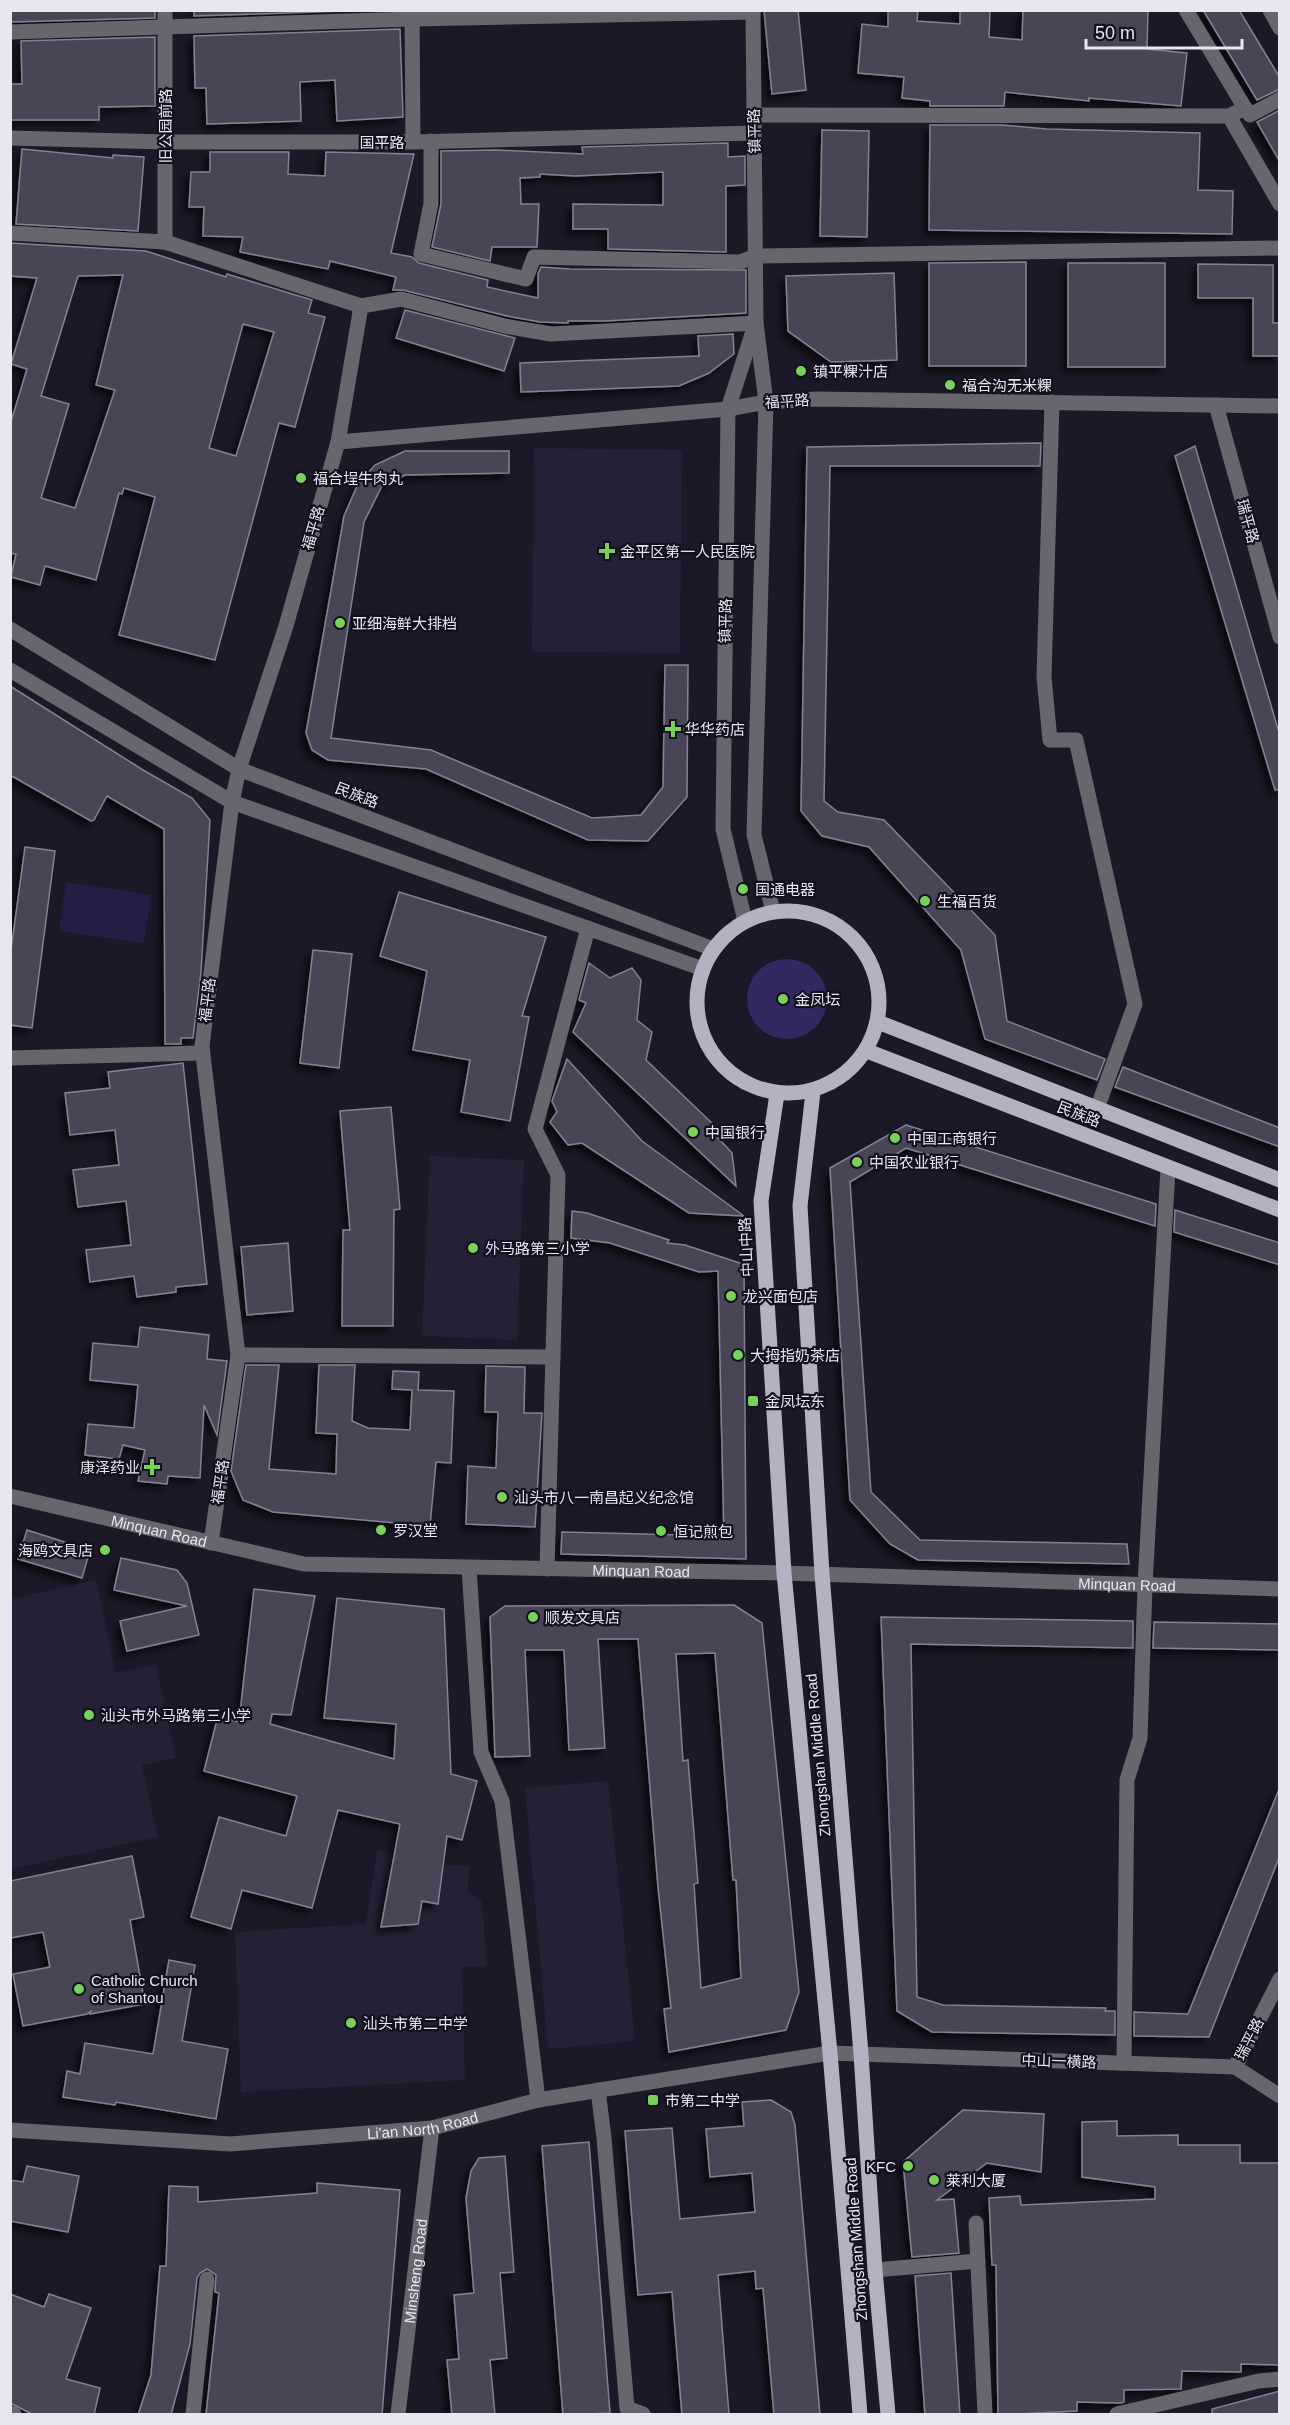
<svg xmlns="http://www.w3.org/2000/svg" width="1290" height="2425" font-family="Helvetica,'Noto Sans SC',sans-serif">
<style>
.built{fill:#242136}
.green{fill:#241e45}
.water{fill:#342863}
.building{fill:#464456;stroke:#838295;stroke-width:1.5;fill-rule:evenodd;filter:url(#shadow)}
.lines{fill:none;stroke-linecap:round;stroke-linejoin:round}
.minor{stroke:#66666e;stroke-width:15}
.major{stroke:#b3b2c3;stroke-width:15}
.poi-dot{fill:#78d259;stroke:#12101e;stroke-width:2}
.labels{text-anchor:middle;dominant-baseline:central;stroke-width:4.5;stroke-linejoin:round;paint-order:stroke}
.street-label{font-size:15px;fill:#e7e6f1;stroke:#12101e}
.poi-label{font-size:15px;fill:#e7e6f1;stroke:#12101e;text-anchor:start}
</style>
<defs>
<filter id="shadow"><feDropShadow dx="-5.5" dy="5.5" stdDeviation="3" flood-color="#0009"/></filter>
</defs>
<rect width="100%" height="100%" fill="#1b1928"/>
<g class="built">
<polygon points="534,448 682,450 680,653 532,652"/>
<polygon points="430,1156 524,1160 517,1340 422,1336"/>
<polygon points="96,1580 116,1673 156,1664 176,1758 142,1765 158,1837 11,1869 11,1599"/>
<polygon points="608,1781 635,2041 548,2049 525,1788"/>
<polygon points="377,1850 443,1865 470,1866 467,1892 482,1902 487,1966 462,1967 465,2080 241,2092 235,1932 366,1924"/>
</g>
<polygon class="green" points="66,882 151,895 144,943 59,931"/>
<circle class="water" cx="787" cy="999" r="40"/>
<g class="building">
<polygon points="10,10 155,10 155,18 10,22"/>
<polygon points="194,10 373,10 194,16"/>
<polygon points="764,10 798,10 806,90 772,94"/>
<polygon points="888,10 918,10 917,21 960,24 960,10 990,10 989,37 1022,40 1023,10 1148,10 1147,49 1187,53 1181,106 1089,98 1089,101 1005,92 1004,106 930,106 930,101 902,98 904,77 858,73 862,24 888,27"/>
<polygon points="1203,10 1239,10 1280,78 1280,89 1257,100"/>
<polygon points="400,29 403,117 337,121 335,80 300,82 301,121 207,124 206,88 195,88 194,36"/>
<polygon points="155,37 155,106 99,107 99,120 10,120 10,84 22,84 21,41"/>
<polygon points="1280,110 1280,162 1257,122"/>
<polygon points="930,125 1002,125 1047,129 1200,133 1198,190 1233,191 1232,234 929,230"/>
<polygon points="822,130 869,131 867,237 820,236"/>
<polygon points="728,143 728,157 745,156 745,185 726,186 726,252 608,249 608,229 573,229 573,204 663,205 663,172 575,176 540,174 540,177 520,178 521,204 539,204 537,247 492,247 490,261 432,247 441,204 441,151 496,150 583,154 582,147"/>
<polygon points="22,149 113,158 113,155 144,157 138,231 16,224"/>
<polygon points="210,152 289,152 288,174 325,176 326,152 414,154 391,253 412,257 419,263 488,280 487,287 538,298 538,274 541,267 570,269 746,270 746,313 605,321 568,321 568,323 540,322 507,316 403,290 393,290 396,277 330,261 328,269 240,252 243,237 203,236 204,207 189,207 191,172 210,172"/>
<path d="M10,243L146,251L226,277L227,274L312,300L308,313L325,317L295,427L279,423L215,660L119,635L155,497L124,488L122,494L119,493L96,580L45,566L40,585L11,577L16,554L10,553V425L27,369L11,364L37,278L10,276ZM123,275L96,385L115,390L75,508L41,498L69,404L41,396L78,276ZM243,324L274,332L236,456L209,448Z"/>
<polygon points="1026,262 1026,366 929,366 929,263"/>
<rect x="1068" y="263" width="97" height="104"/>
<polygon points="1198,264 1273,265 1273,323 1280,323 1280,356 1253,356 1253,298 1198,298"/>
<polygon points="894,273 897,360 831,362 788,331 786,276"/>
<polygon points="405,310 515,338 504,371 396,338"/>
<polygon points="733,334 734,354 709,373 679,386 521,392 520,363 699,356 698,336"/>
<polygon points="1041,443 1040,466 830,466 824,801 838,812 884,820 995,935 1007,1021 1105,1059 1097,1080 985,1039 961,950 869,847 822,836 801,811 807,447"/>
<polygon points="1195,446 1280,736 1280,790 1275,790 1175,456"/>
<polygon points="405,451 509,451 509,473 405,475 382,486 364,522 331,738 431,750 592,818 641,815 663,787 665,665 688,665 687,797 648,841 588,840 426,769 328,760 312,750 306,733 344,516 358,484 375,465"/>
<polygon points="10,686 143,770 192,798 210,820 201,972 193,1038 181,1038 181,1044 165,1044 164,829 107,796 94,820 91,821 10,775"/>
<polygon points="25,847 55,851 32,1028 10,1025 10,958"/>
<polygon points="399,892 546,937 522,1016 529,1017 510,1121 461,1112 470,1060 413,1050 427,971 380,956"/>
<polygon points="313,950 352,954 339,1068 300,1063"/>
<polygon points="589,963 610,978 632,968 641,980 637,1020 652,1032 646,1060 716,1127 712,1131 732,1153 736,1186 573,1032 586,1003 579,1000"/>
<polygon points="567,1059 642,1141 744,1216 689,1213 582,1143 568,1145 550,1122 557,1112 552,1101"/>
<polygon points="183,1063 207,1284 176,1287 176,1292 137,1297 134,1276 90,1282 86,1250 131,1245 126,1201 78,1207 73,1170 119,1165 115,1130 70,1135 65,1093 110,1088 108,1072"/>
<polygon points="1123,1067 1280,1128 1280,1147 1115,1087"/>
<polygon points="391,1107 400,1209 394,1210 393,1326 342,1326 343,1230 350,1230 340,1111"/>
<polygon points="906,1125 1156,1204 1155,1226 906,1148 850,1182 871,1492 920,1540 1127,1544 1129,1564 918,1560 890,1544 850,1500 830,1168"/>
<polygon points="1175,1210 1280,1243 1280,1265 1174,1232"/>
<polygon points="572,1211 587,1213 669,1240 667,1243 685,1245 755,1268 744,1270 746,1559 561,1554 562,1532 724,1536 718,1271 699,1272 610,1243 571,1238"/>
<polygon points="288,1243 293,1311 247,1315 241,1247"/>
<polygon points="140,1327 209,1335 207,1359 227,1361 217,1435 204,1405 200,1478 168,1476 167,1484 138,1481 145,1450 123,1445 119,1459 85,1455 88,1424 134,1428 138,1385 90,1380 93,1343 138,1347"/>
<polygon points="246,1365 279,1365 269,1469 336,1474 337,1434 316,1433 319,1365 355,1365 352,1421 368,1428 410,1430 412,1390 392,1389 393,1371 419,1372 418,1390 454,1391 451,1463 436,1462 430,1526 273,1512 243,1500 231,1471"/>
<polygon points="486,1366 525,1367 524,1413 542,1413 535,1527 466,1524 468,1466 496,1468 498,1412 485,1412"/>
<polygon points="27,1530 90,1550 82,1578 18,1559"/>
<polygon points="121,1558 177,1570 187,1583 199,1635 127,1651 120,1621 187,1606 114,1590"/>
<polygon points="254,1589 315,1596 291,1715 272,1714 270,1724 394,1759 396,1724 324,1718 337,1598 444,1609 451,1774 477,1781 462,1840 447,1836 438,1904 422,1901 418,1924 381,1927 400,1824 338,1810 312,1908 242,1890 231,1929 191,1917 219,1817 286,1836 297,1796 204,1771 218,1716 239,1722"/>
<path d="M734,1605L762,1623L799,1992L786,2030L669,2052L664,2009L671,2008L658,1887L638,1639H598L605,1748L569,1750L564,1650H525L530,1756L495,1757L490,1617L505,1606ZM715,1653L733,1880H736L741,1978L701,1988L694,1884L698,1883L688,1760L683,1761L676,1654Z"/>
<polygon points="881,1617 1133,1621 1133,1648 911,1644 917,1997 943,2005 1106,2008 1105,2011 1115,2011 1115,2035 932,2032 897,2011"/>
<polygon points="1154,1622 1280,1624 1280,1650 1153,1648"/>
<polygon points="1280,1787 1280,1855 1209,2037 1134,2036 1134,2012 1188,2014"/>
<polygon points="132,1856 144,1917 130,1920 145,2004 90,2014 91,2011 87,2014 23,2026 13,1974 50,1967 43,1932 10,1938 10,1881"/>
<polygon points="169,1960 195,1965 182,2041 228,2049 216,2119 116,2102 115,2105 63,2097 67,2071 80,2074 85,2043 153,2054"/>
<polygon points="771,2100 791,2112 795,2125 820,2415 774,2415 763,2288 756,2289 755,2271 718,2275 729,2415 682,2415 672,2292 638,2295 625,2131 672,2128 680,2219 755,2212 752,2173 710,2177 706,2129 744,2126 742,2102"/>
<polygon points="963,2110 1044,2114 1041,2172 987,2163 937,2200 954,2199 959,2253 912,2257 903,2162"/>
<polygon points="1117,2121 1117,2136 1178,2135 1178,2145 1240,2145 1240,2163 1280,2163 1280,2365 1241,2364 1241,2372 1182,2371 1181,2389 1124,2390 1124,2402 1121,2403 1077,2402 1077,2411 998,2415 996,2265 992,2265 989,2198 1020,2196 1021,2205 1155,2199 1155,2187 1082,2177 1082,2122"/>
<polygon points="589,2142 610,2413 563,2415 542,2146"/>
<polygon points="505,2156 514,2272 500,2273 507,2358 490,2360 495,2415 452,2415 447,2360 459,2359 454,2295 474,2293 466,2198 471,2171 479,2158"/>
<polygon points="27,2166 79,2176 68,2232 10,2221 10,2180 23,2182"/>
<polygon points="317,2183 400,2190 382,2415 206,2415 219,2293 215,2292 216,2275 207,2269 200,2273 197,2278 190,2344 171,2415 138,2415 151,2375 160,2266 166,2266 169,2186 198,2187 198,2202 317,2193"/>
<polygon points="951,2273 960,2415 925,2415 915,2276"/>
<polygon points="10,2294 44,2307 49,2294 91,2308 66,2379 100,2388 94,2415 34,2415 10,2403"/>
<polygon points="1280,2391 1280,2415 1212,2415 1212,2409"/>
</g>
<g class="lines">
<g class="minor">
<polyline points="412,10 413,142"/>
<polyline points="753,10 756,323 766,402 754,835 773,911"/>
<polyline points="1186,10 1245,108 1229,116"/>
<polyline points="1270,10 1280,28"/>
<polyline points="10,32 412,19 753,12"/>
<polyline points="1245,108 1250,115 1280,99"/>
<polyline points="754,115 1229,116 1280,204"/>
<polyline points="10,138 166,142 413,142 754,133"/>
<polyline points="431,141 431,204 421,254 526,279 534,257 740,262 756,256 1280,248"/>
<polyline points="10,233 165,242 361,306 401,299 505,326 551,334 756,323"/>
<polyline points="165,242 165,10"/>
<polyline points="1052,402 1044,677 1050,740 1076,740 1135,1004 1097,1109"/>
<polyline points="1216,405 1280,637"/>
<polyline points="338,442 361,306"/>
<polyline points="10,629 239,769 713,949"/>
<polyline points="10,670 232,802 703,969"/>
<polyline points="745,921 723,829 728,409 754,328"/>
<polyline points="10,1058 202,1053"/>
<polyline points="238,1355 553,1357"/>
<path id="s1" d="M10,1496L304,1564L784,1573L1280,1589"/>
<polyline points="211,1543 238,1355 202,1046 232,802 239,769 286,626 338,442 728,409 766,402 817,399 1280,406"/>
<polyline points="469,1568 481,1752 502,1801 538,2100"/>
<polyline points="547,1569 558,1175 535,1129 588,928"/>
<polyline points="1124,2063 1127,1780 1140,1738 1145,1585 1168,1168"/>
<polyline points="1235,2067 1280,1979"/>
<polyline points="598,2090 604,2138 627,2408 643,2414"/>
<path id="s2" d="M10,2130L230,2144L432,2128L538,2100L830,2053L1235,2067L1280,2096"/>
<polyline points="976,2223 985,2414"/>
<polyline points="875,2270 978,2261"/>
<polyline points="10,2413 14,2414"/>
<polyline points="193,2414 207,2279"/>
<path id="s3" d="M398,2414L432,2128"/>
<polyline points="1117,2414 1259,2381 1280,2379"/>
</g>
<g class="major">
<circle cx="788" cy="1002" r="91"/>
<polyline points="878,1022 1280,1180"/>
<polyline points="867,1051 1280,1210"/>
<polyline points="813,1092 800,1206 822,1574 861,2054 875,2270 888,2414"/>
<polyline points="777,1094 761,1201 767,1300 784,1573 830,2053 860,2414"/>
</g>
</g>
<g class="poi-dot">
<circle cx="801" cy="371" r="6"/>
<circle cx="950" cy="385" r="6"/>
<circle cx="301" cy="478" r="6"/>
<path d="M604 542h6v6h6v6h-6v6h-6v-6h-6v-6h6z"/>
<circle cx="340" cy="623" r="6"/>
<path d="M670 720h6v6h6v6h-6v6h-6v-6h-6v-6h6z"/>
<circle cx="743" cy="889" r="6"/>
<circle cx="925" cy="901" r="6"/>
<circle cx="783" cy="999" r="6"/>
<circle cx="693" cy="1132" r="6"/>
<circle cx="895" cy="1138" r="6"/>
<circle cx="857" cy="1162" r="6"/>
<circle cx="473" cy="1248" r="6"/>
<circle cx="731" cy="1296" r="6"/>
<circle cx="738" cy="1355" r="6"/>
<rect x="747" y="1395" width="12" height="12" rx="3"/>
<path d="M149 1458h6v6h6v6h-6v6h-6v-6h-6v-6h6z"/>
<circle cx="502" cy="1497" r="6"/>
<circle cx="381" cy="1530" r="6"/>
<circle cx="661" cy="1531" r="6"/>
<circle cx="105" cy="1550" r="6"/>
<circle cx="533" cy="1617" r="6"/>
<circle cx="89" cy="1715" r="6"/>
<circle cx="79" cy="1989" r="6"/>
<circle cx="351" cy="2023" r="6"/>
<rect x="647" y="2094" width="12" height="12" rx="3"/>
<circle cx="908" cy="2166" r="6"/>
<circle cx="934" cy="2180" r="6"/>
</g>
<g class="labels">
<g class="street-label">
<text transform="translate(165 126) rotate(-90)">旧公园前路</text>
<text transform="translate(754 131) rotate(-91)">镇平路</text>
<text x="382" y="142">国平路</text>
<text transform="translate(787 401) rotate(-4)">福平路</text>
<text transform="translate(1248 521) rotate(75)">瑞平路</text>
<text transform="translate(313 528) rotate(-74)">福平路</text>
<text transform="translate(725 621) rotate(-89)">镇平路</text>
<text transform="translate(357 795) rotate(21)">民族路</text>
<text transform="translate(207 1000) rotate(-83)">福平路</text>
<text transform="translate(1079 1114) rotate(21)">民族路</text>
<text transform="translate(746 1247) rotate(-93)">中山中路</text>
<text transform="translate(220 1482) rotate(-82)">福平路</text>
<text stroke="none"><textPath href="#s1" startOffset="153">Minquan Road</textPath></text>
<text stroke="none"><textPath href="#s1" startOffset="639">Minquan Road</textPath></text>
<text stroke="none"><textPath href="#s1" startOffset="1125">Minquan Road</textPath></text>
<text transform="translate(818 1755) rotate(-95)">Zhongshan Middle Road</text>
<text transform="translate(1249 2039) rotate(-63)">瑞平路</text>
<text transform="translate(1059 2061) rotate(2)">中山一横路</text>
<text stroke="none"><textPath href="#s2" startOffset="414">Li'an North Road</textPath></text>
<text transform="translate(856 2239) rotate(-94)">Zhongshan Middle Road</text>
<text stroke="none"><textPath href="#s3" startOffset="144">Minsheng Road</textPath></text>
</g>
<g class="poi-label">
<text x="813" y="371">镇平粿汁店</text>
<text x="962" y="385">福合沟无米粿</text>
<text x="313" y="478">福合埕牛肉丸</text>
<text x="620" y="551">金平区第一人民医院</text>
<text x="352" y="623">亚细海鲜大排档</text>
<text x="685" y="729">华华药店</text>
<text x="755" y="889">国通电器</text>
<text x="937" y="901">生福百货</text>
<text x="795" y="999">金凤坛</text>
<text x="705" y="1132">中国银行</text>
<text x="907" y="1138">中国工商银行</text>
<text x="869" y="1162">中国农业银行</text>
<text x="485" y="1248">外马路第三小学</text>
<text x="743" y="1296">龙兴面包店</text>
<text x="750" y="1355">大拇指奶茶店</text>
<text x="765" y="1401">金凤坛东</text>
<text x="140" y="1467" text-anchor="end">康泽药业</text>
<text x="514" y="1497">汕头市八一南昌起义纪念馆</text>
<text x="393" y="1530">罗汉堂</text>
<text x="673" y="1531">恒记煎包</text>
<text x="93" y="1550" text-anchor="end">海鸥文具店</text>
<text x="545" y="1617">顺发文具店</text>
<text x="101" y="1715">汕头市外马路第三小学</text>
<text x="91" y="1980">Catholic Church<tspan x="91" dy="17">of Shantou</tspan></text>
<text x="363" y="2023">汕头市第二中学</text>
<text x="665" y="2100">市第二中学</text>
<text x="896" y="2166" text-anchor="end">KFC</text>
<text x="946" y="2180">莱利大厦</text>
</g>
</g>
<rect width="1290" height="2425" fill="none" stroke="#e7e6f1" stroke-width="24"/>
<path d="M1086 39v9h156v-9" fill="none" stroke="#e7e6f1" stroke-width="3"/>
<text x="1095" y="39" font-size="18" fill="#e7e6f1" stroke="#12101e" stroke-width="4.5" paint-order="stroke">50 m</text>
</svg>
